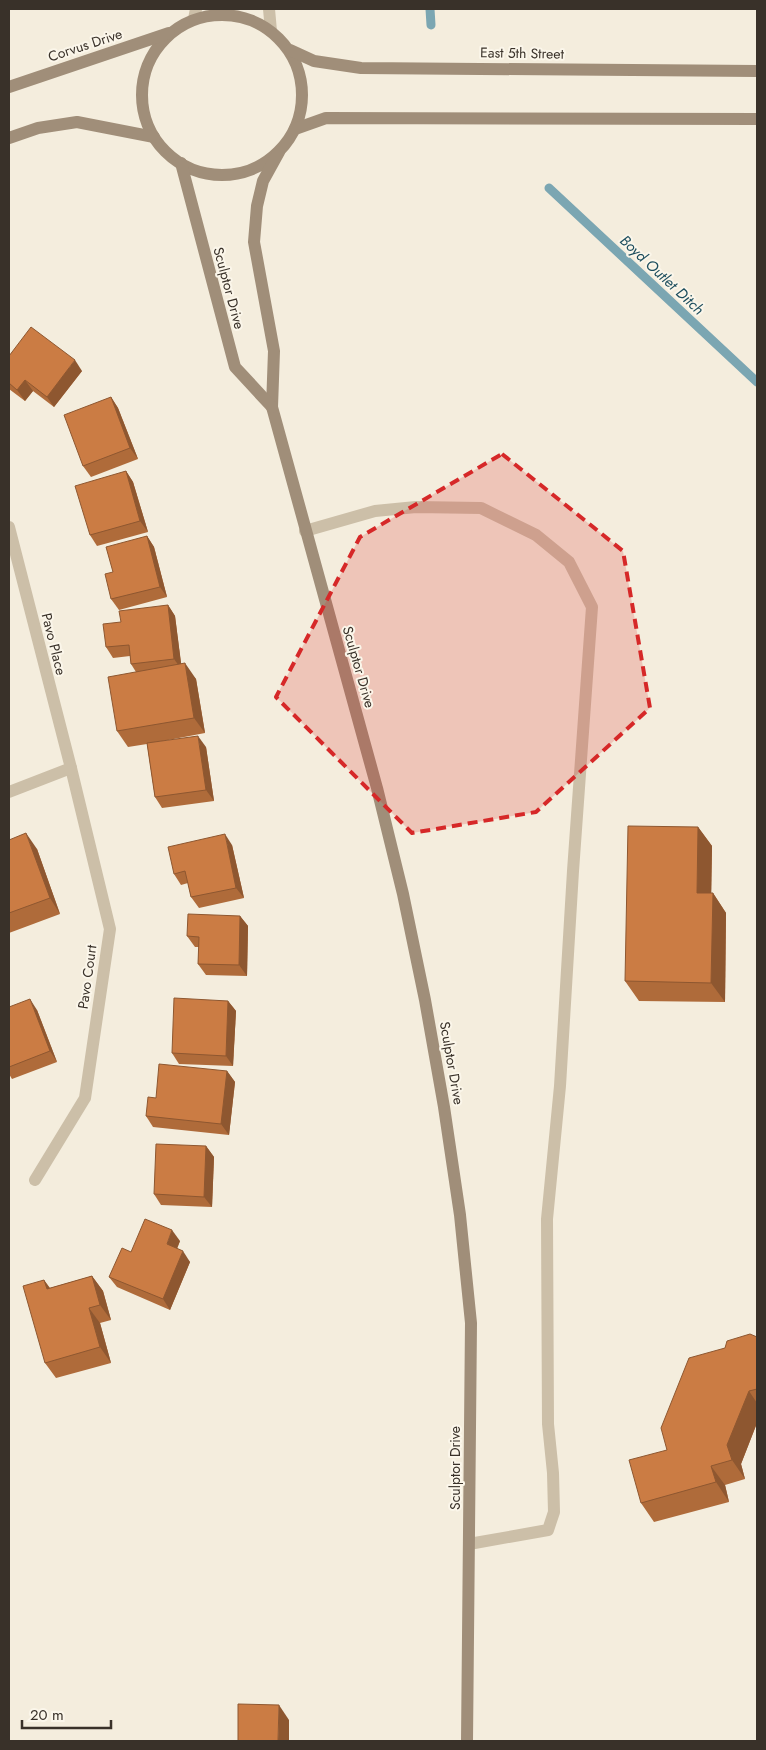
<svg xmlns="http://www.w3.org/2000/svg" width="766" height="1750" font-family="Jost,sans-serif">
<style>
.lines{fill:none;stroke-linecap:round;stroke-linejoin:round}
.stream{stroke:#7ba6b2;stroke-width:9}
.lane{stroke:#ccbfa8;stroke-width:12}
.street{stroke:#ccbfa8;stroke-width:12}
.secondary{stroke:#a08e79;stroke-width:12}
.wall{fill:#af6b3a}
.shaded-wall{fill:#8e5730}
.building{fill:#cb7c44;stroke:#8e5730}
.marked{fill:#d62828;fill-opacity:0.2;stroke:#d62828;stroke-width:4;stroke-dasharray:10 6;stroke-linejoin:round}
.labels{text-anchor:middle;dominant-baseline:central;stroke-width:4;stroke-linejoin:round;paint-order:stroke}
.street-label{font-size:14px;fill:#393129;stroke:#fbf6ea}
.water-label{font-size:15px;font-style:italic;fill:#1c4d5d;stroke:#fbf6ea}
</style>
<rect width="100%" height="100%" fill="#f4eddd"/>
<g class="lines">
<g class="stream">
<polyline points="430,9 431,25"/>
<polyline points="549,188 757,382"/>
</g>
<polyline class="lane" points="305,531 375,511 416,507 481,508 536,535 569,562 592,607 573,871 560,1086 547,1219 548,1424 553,1473 554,1512 548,1530 469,1544"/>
<g class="street">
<polyline points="269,9 271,31"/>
<polyline points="194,19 196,9"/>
<polyline points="9,527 71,768 110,929 85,1098 35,1180"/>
<polyline points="9,792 71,768"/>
</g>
<g class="secondary">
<circle cx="222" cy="95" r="80"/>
<polyline points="290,50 314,61 361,68 757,71"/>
<polyline points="9,87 169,33"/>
<polyline points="295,129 326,118 757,119"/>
<polyline points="9,138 38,128 77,122 154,137"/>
<polyline points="279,152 263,181 257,206 254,242 274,351 272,407 377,788 403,894 425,1000 444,1107 460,1215 471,1323 467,1741"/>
<polyline points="181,163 235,367 272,407"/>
</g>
</g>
<g class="wall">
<polygon points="9,356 82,371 54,407 33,391 25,401 9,389"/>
<polygon points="111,397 118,408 138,459 91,477 83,466"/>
<polygon points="126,471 133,482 148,532 97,546 90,535"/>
<polygon points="147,536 154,547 167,597 119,610 111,599 113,572"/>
<polygon points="168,605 175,616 181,664 196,679 205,733 158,742 206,747 214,801 162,808 155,797 147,744 128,747 117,731 136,672 131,664 130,656 113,658 106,647 121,622"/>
<polygon points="698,827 712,846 711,893 713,893 726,913 725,1002 639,1001 625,981"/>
<polygon points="9,840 37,849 60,914 9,933"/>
<polygon points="232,845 244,898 199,908 191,897 188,883 181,885 174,874"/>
<polygon points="240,916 248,926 247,976 206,975 198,964 199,947 195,947 187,936"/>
<polygon points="228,1001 236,1011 233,1066 179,1064 172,1053"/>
<polygon points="9,1007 37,1010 57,1062 12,1079 9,1074"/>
<polygon points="227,1071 235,1082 229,1135 153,1127 146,1116 156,1098"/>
<polygon points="206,1146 214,1157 212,1207 161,1205 154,1194"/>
<polygon points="180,1241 177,1249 190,1262 170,1310 117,1287 109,1277 131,1252"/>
<polygon points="92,1276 103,1291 111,1320 100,1323 111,1363 56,1378 45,1363 44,1280 50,1288"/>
<polygon points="757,1337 757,1423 741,1464 745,1479 725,1485 729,1502 654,1522 641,1503 667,1450"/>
</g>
<g class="shaded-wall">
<polygon points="75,360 82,371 54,407 47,397"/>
<polygon points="25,380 33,391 25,401 17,390"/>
<polygon points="111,397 118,408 138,459 130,448"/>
<polygon points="126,471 133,482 148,532 140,521"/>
<polygon points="147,536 154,547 167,597 160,587"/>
<polygon points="168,605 175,616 182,670 174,659"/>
<polygon points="185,663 196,679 205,733 194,718"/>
<polygon points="198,736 206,747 214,801 206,790"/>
<polygon points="698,827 712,846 711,912 697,893"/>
<polygon points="26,833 37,849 60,914 50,898"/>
<polygon points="225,834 232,845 244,898 236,888"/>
<polygon points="713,893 726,913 725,1002 711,983"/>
<polygon points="240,916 248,926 247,976 239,965"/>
<polygon points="30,999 37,1010 57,1062 50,1051"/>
<polygon points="228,1001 236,1011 233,1066 226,1056"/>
<polygon points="227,1071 235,1082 229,1135 221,1124"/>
<polygon points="206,1146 214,1157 212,1207 204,1197"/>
<polygon points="172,1230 180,1241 174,1255 167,1244"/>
<polygon points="183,1251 190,1262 170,1310 163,1299"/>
<polygon points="92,1276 103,1291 111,1320 100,1305"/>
<polygon points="44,1280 55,1296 47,1289"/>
<polygon points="89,1308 100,1323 111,1363 100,1347"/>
<polygon points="749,1391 757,1403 757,1423 741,1464 745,1479 732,1460 727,1445"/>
<polygon points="711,1466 725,1485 729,1502 716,1482"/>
<polygon points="279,1705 289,1720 289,1741 278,1741"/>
</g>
<g class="building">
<polygon points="31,327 75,360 47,397 25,380 17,390 9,383 9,356"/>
<polygon points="111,397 130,448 83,466 64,415"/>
<polygon points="126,471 140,521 90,535 75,486"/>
<polygon points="147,536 160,587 111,599 105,574 113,572 106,547"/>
<polygon points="168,605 174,659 131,664 129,645 106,647 103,624 121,622 119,611"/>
<polygon points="185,663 194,718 117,731 108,677"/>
<polygon points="198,736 206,790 155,797 147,743"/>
<polygon points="628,826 698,827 697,893 713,893 711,983 625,981"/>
<polygon points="26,833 50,898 9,913 9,840"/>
<polygon points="225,834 236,888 191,897 185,871 174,874 168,847"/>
<polygon points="188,914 240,916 239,965 198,964 199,937 187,936"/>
<polygon points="174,998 228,1001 226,1056 172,1053"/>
<polygon points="30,999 50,1051 9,1067 9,1007"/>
<polygon points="159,1064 227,1071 221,1124 146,1116 148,1097 156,1098"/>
<polygon points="156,1144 206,1146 204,1197 154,1194"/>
<polygon points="145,1219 172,1230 167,1244 183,1251 163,1299 109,1277 122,1248 131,1252"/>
<polygon points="92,1276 100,1305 89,1308 100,1347 45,1363 23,1286 44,1280 47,1289"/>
<polygon points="750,1334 757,1337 757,1389 749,1391 727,1445 732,1460 711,1466 716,1482 641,1503 629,1460 667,1450 661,1428 689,1358 725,1348 727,1341"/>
<polygon points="238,1704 279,1705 278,1741 238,1741"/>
</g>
<path class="marked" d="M502,454L623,551L650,708L536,812L412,833L276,697L360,537Z"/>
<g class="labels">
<g class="street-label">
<text transform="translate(85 45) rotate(-18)">Corvus Drive</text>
<text transform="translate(522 53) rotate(1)">East 5th Street</text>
<text transform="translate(229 288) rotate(75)">Sculptor Drive</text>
<text transform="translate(54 644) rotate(76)">Pavo Place</text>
<text transform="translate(359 667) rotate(74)">Sculptor Drive</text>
<text transform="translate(87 977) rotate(-82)">Pavo Court</text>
<text transform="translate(452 1063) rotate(80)">Sculptor Drive</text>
<text transform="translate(455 1468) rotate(-90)">Sculptor Drive</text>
</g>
<g class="water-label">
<text transform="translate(662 275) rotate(43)">Boyd Outlet Ditch</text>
</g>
</g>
<rect width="766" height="1750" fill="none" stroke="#393129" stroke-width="20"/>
<path d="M22 1720v8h89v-8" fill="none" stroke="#393129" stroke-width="2.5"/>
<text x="30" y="1720" font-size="15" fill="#393129" stroke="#fbf6ea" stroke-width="4" paint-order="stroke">20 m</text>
</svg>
